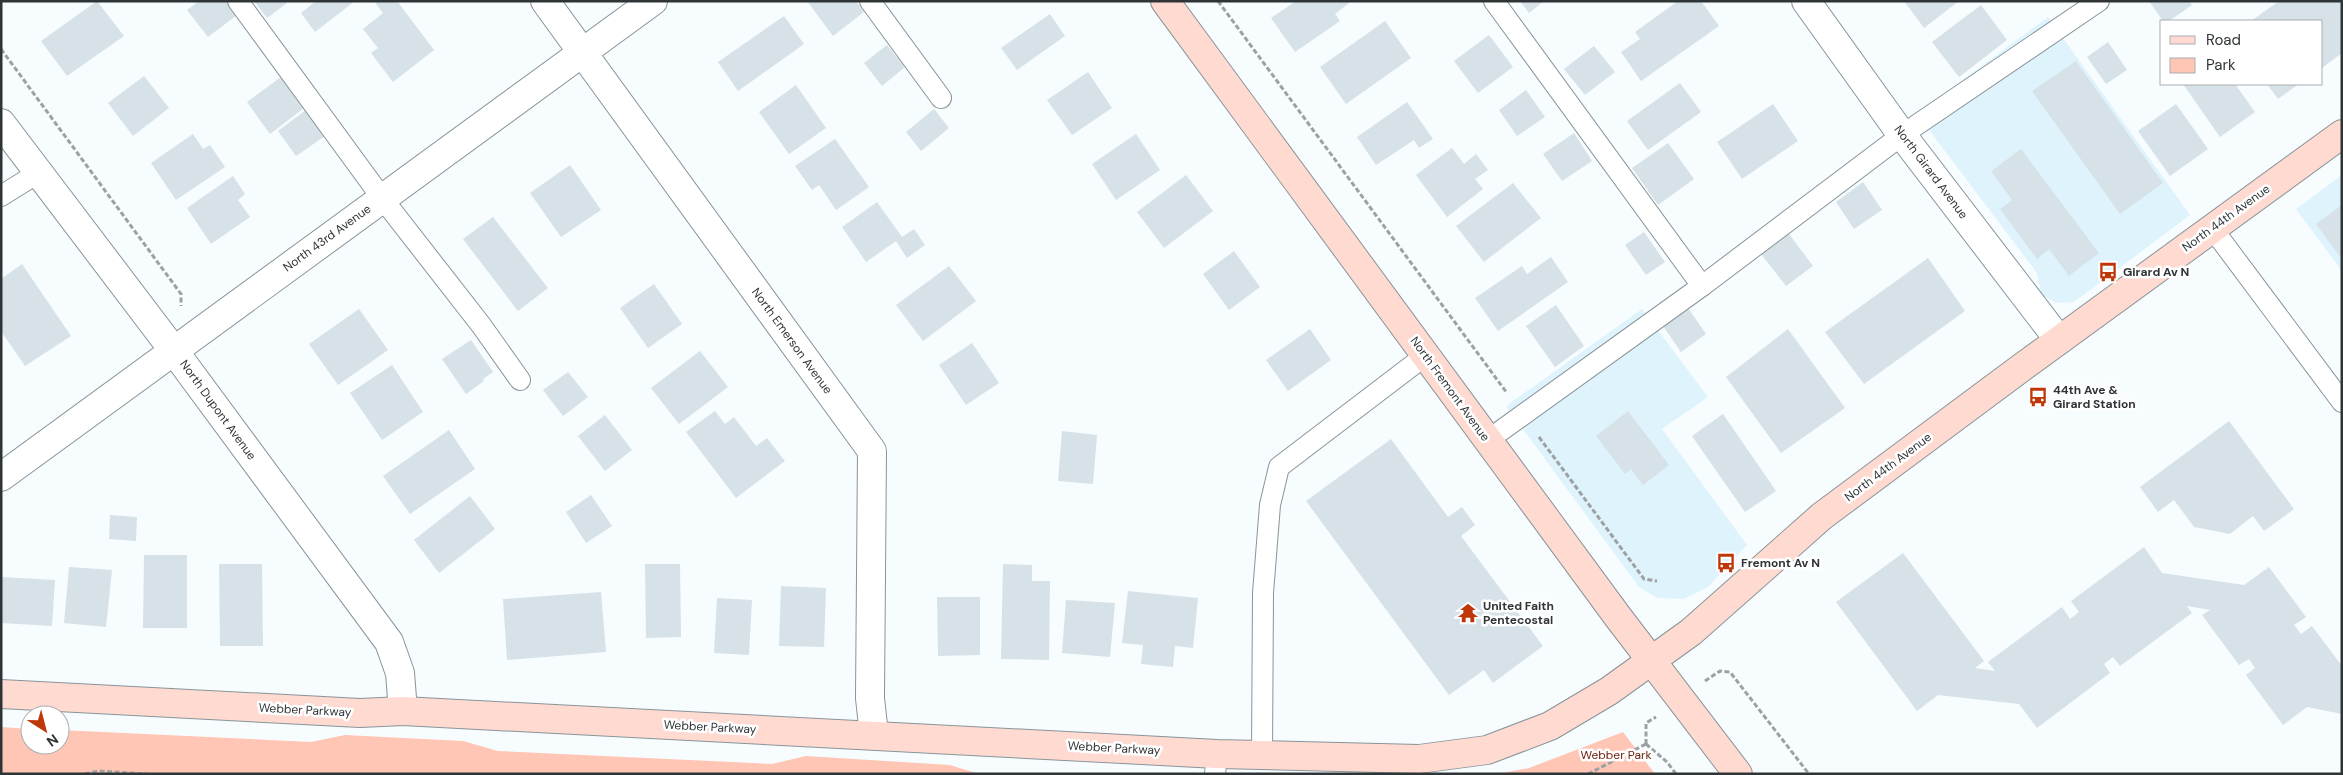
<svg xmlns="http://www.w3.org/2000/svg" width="2343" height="775" font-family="'DM Sans',sans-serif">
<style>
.built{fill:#dff3fd}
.green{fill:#ffc5b5}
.building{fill:#d6e2e8}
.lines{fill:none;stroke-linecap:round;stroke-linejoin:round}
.lane-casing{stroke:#889499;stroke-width:22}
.street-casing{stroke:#889499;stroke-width:30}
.secondary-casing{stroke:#889499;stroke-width:30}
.path{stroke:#9ca1a3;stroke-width:3;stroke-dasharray:5 2.5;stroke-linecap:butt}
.lane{stroke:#fff;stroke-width:20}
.street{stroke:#fff;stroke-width:28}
.secondary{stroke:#ffdad1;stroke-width:28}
.labels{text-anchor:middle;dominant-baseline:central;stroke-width:5;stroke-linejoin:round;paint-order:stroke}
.street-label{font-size:12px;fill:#2f3436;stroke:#fff}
.poi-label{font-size:12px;font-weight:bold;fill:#2f3436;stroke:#fff;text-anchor:start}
.park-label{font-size:12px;fill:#6c2411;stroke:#fff}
</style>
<rect width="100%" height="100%" fill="#f7fcfe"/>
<g class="built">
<polygon points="2048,17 2190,215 2074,302 2056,303 2041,294 2037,273 1917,114"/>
<polygon points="2342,175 2342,271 2296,209"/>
<polygon points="1642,309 1708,397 1662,429 1747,545 1708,587 1684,599 1657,598 1639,587 1506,406"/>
</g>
<g class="green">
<polygon points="1,727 30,729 30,745 60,745 60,730 311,742 345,735 463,741 498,751 772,764 806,756 950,765 976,773 995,774 1,774"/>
<polygon points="1623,732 1655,774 1497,774 1529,768"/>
</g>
<g class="building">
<polygon points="97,1 124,36 67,76 41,41"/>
<polygon points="199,1 226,1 237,15 208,37 187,10"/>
<polygon points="254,1 286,1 287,3 267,18"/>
<polygon points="316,1 355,1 315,32 301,13"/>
<polygon points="374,1 397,1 434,50 393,82 371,53 378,48 363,29 383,13"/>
<polygon points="807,1 856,1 864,12 833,36"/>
<polygon points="1296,1 1348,1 1349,3 1335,14 1340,21 1295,52 1271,18"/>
<polygon points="1520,1 1544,1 1529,13"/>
<polygon points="1678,1 1701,1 1719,26 1641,81 1621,52 1640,39 1635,32"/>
<polygon points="1904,1 1959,1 1924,28"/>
<polygon points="2149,1 2189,1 2192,5 2169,21 2163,21"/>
<polygon points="2279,1 2342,1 2342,53 2322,68 2322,21 2251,21"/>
<polygon points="1981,5 2007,40 1959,77 1932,42"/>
<polygon points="1050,14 1065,36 1017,70 1001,48"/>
<polygon points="784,16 804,44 738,91 718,62"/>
<polygon points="1385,21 1411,58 1346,104 1320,67"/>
<polygon points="1489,35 1513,67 1478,93 1454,61"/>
<polygon points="2108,42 2127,70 2106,84 2087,57"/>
<polygon points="887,45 905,67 882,86 864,63"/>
<polygon points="1594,46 1615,72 1585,95 1564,69"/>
<polygon points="2076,61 2163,183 2120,214 2032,91"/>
<polygon points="1088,72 1112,108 1072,135 1047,100"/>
<polygon points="144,76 169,108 133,136 108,103"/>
<polygon points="281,77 304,108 270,134 247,102"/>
<polygon points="1680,83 1701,112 1648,150 1627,121"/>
<polygon points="2183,84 2235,84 2255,112 2220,137"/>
<polygon points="2267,84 2299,84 2278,99"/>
<polygon points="796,85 826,128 789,154 759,112"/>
<polygon points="1526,90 1545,117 1517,136 1499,110"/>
<polygon points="1407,102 1433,139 1419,148 1414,140 1376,165 1357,137"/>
<polygon points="1773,104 1798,141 1742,179 1717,142"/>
<polygon points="2176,104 2208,149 2170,176 2138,131"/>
<polygon points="934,109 949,128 921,151 906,132"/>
<polygon points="306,110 325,136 296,156 278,131"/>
<polygon points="1574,133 1592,161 1562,181 1543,154"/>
<polygon points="193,134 203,149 210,145 225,167 176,200 151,163"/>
<polygon points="1136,134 1160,170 1116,200 1092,164"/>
<polygon points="835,139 869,187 836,210 819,185 812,190 795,166"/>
<polygon points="1668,143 1694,179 1658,205 1632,168"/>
<polygon points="1452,148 1464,164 1476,154 1488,170 1475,179 1483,189 1447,217 1416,175"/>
<polygon points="2021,149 2099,253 2069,276 2049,249 2037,259 2000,209 2012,200 1991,171"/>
<polygon points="570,165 601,210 561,237 530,193"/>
<polygon points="1186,175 1213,211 1164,248 1137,212"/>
<polygon points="233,176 245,194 238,200 250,217 211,244 187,208"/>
<polygon points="1863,182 1882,210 1854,229 1836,202"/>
<polygon points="1513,183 1541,218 1484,262 1456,226"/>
<polygon points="877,202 902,237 914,229 925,245 907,258 896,241 866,262 842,227"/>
<polygon points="2342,205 2342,259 2316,224"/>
<polygon points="493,217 548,288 518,311 463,239"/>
<polygon points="1644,232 1665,262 1646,275 1625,245"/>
<polygon points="1789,234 1813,266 1786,286 1761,254"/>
<polygon points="1234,251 1260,287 1229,310 1203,274"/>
<polygon points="1551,257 1568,282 1498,331 1475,298 1522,266 1527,274"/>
<polygon points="1928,258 1965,311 1864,384 1825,332"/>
<polygon points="22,264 71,336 25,366 1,331 1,279"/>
<polygon points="949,266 976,301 923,341 896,305"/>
<polygon points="654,284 682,324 648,348 620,308"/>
<polygon points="1556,305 1584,346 1555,367 1526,326"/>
<polygon points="1688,308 1706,334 1681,352 1663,326"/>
<polygon points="359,309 388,350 338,385 309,344"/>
<polygon points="1310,329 1331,360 1288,391 1266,360"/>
<polygon points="1788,329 1845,408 1781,453 1726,377"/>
<polygon points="471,340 493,372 483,379 484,381 466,394 442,359"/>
<polygon points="972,343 999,383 966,405 939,365"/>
<polygon points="700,351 728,387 679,424 651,388"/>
<polygon points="392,365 423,412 382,440 350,393"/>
<polygon points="568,372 588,397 563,416 543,390"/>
<polygon points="715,411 725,424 734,417 756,446 767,438 785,461 736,498 686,432"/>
<polygon points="1628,411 1669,465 1643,485 1631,469 1625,474 1596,436"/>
<polygon points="1723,414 1776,491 1745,512 1692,436"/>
<polygon points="605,415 632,450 605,471 578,436"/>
<polygon points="2229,421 2294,509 2264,531 2253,516 2230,534 2194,527 2174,500 2158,512 2140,487"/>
<polygon points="449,430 475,469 410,514 383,476"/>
<polygon points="1062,431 1097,435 1093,484 1058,481"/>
<polygon points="1391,439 1448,517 1462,507 1475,525 1461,536 1543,646 1493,683 1484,670 1449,695 1306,501"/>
<polygon points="591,495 612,526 586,543 566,512"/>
<polygon points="470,496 495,529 439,573 414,540"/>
<polygon points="110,515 137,517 136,541 109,539"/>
<polygon points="2144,547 2162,573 2244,585 2269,567 2306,617 2294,625 2301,634 2312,626 2342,666 2342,714 2307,707 2283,725 2246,675 2255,668 2249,659 2239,665 2202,615 2210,610 2187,606 2192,613 2120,666 2113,657 2104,664 2110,673 2037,728 2019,704 1938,695 1917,711 1836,602 1903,553 1984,661 1975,668 1995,671 1988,662 2062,607 2070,619 2079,612 2071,601"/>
<polygon points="144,555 187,555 187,628 143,628"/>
<polygon points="219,564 262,564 263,646 220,646"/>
<polygon points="645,564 680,564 681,637 646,638"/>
<polygon points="1003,564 1032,565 1032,581 1050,581 1049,660 1001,659"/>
<polygon points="69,567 112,570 106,627 64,623"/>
<polygon points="1,577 55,580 52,626 1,623"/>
<polygon points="781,586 826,588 824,647 779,646"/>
<polygon points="1128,591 1198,598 1193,648 1175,646 1173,667 1141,664 1143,645 1122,643"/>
<polygon points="601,592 606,652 507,660 503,599"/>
<polygon points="937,597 980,597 980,655 938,656"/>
<polygon points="717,598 752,600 749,655 714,653"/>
<polygon points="1066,600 1115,603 1110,657 1062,653"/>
</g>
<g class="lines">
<defs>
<g id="lane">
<polyline points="238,1 382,198 481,325 520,380"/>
<polyline points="870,1 941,98"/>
<polyline points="1494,1 1702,286"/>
<polyline points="1,196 38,173"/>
<polyline points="2212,228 2342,402"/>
<polyline points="1488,440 1702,286 1902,135 2099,1"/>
<polyline points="1262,755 1263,593 1270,505 1279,467 1426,355"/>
<polyline points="1215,774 1217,754"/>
</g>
<g id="street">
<polyline points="545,1 872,451 870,698 874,735"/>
<polyline points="1806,1 1902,135 2059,340"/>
<polyline points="1,123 174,351 389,642 400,673 403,711"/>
<polyline points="1,477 653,1"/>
</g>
<g id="secondary">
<polyline points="1165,1 1618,617 1738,774"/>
<polyline points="1,694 360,713 403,711 1217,754 1419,759 1487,750 1550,726 1609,691 1691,632 1822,516 2021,368 2342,134"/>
</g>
</defs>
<use href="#lane" class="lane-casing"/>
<use href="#street" class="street-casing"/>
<use href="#secondary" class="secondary-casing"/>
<g class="path">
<polyline points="1218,1 1507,393"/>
<polyline points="1,49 181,294 181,306"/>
<polyline points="1539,437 1644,579 1657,581"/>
<polyline points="1705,681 1720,671 1730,672 1809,774"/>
<polyline points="1646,744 1646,723 1656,717"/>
<polyline points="1646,744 1667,762 1676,774"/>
<polyline points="85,774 98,771 147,774"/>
<polyline points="1588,774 1646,744"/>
</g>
<use href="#lane" class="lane"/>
<use href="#street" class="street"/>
<use href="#secondary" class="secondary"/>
</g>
<defs>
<symbol id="bus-bare" viewBox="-9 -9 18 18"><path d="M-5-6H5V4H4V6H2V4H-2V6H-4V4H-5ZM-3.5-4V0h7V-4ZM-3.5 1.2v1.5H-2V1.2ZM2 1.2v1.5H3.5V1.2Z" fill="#bf3608" stroke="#fff" stroke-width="2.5" paint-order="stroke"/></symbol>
<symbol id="temple-bare" viewBox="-9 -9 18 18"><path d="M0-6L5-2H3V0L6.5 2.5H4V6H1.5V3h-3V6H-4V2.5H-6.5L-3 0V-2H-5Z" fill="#bf3608" stroke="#fff" stroke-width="2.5" paint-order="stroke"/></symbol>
</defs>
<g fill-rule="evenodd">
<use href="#bus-bare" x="2094" y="258" width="28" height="28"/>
<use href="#bus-bare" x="2024" y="383" width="28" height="28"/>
<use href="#bus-bare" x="1712" y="549" width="28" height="28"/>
<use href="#temple-bare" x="1454" y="599" width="28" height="28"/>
</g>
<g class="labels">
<g class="street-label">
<text transform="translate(1931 172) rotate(53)">North Girard Avenue</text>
<text transform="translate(2226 218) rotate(-36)">North 44th Avenue</text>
<text transform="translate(327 238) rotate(-36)">North 43rd Avenue</text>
<text transform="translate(792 341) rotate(54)">North Emerson Avenue</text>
<text transform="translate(1450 389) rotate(54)">North Fremont Avenue</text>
<text transform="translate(218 410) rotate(54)">North Dupont Avenue</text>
<text transform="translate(1888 467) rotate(-37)">North 44th Avenue</text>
<text transform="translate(305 710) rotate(3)">Webber Parkway</text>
<text transform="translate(710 727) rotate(3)">Webber Parkway</text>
<text transform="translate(1114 748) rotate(3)">Webber Parkway</text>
</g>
<g class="poi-label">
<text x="2123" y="272">Girard Av N</text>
<text x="2053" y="390">44th Ave &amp;<tspan x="2053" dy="14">Girard Station</tspan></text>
<text x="1741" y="563">Fremont Av N</text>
<text x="1483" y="606">United Faith<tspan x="1483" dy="14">Pentecostal</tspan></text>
</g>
<g class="park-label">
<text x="1616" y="755">Webber Park</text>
</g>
</g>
<rect width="2343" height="775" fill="none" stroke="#2f3436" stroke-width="5"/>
<rect x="2160" y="20" width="162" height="65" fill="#ffffff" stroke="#acaeaf"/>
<rect x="2170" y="36" width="25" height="8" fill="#ffdad1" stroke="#acaeaf"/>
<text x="2206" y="45" font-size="15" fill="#2f3436">Road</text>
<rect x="2170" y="58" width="25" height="15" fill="#ffc5b5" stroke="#acaeaf"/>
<text x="2206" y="70" font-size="15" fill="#2f3436">Park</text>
<g transform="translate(45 730) rotate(144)"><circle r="24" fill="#ffffff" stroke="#acaeaf"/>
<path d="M0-4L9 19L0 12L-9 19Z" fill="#bf3608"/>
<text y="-8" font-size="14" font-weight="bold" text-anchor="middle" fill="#2f3436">N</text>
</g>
</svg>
